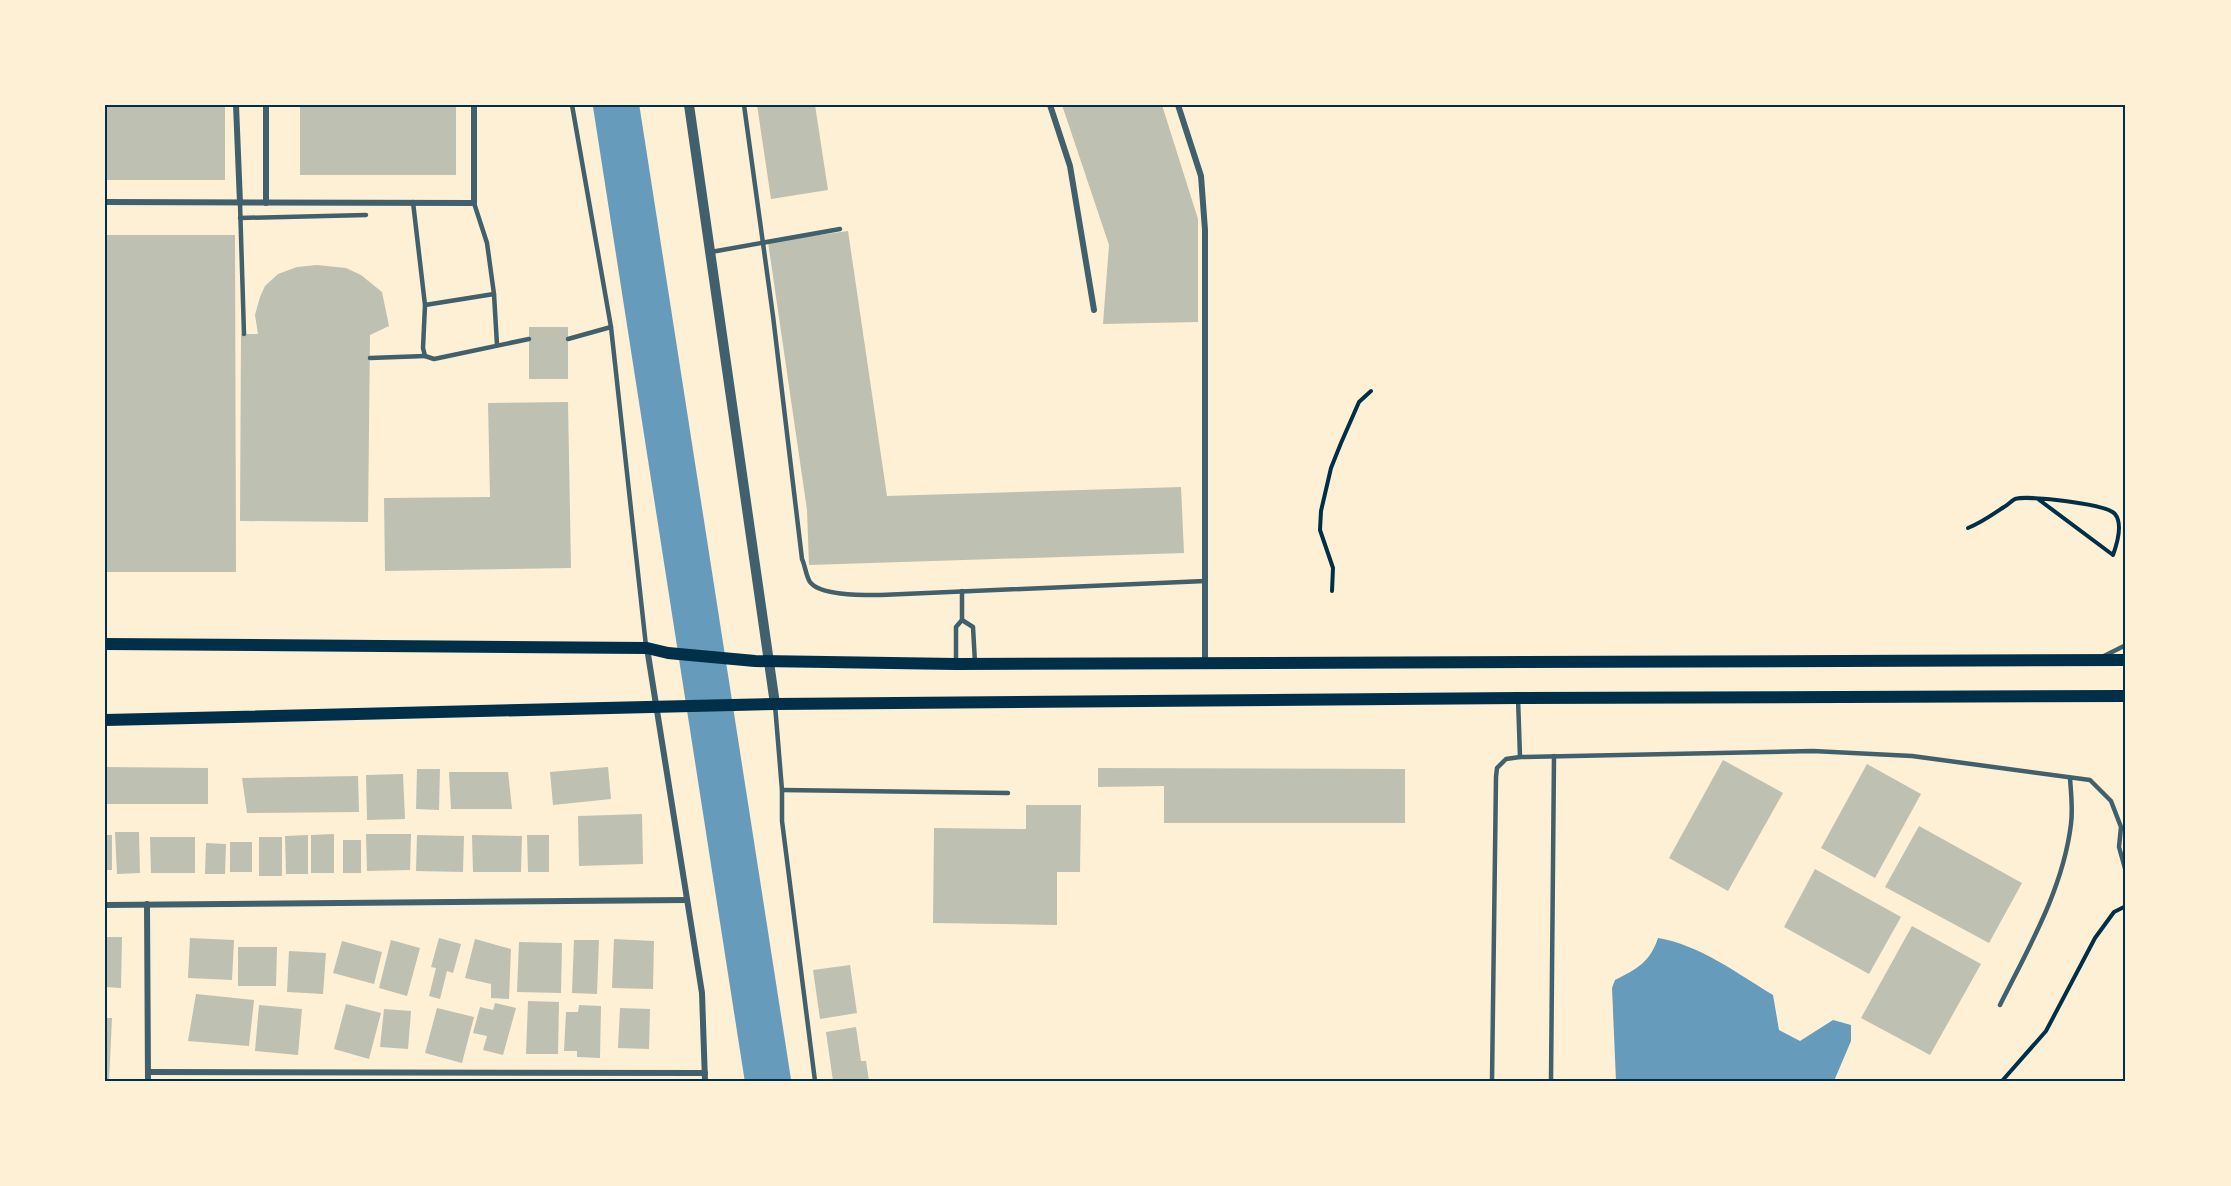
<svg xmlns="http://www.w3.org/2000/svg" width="2231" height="1186" font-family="'Source Sans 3',sans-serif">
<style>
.water{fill:#669bbc}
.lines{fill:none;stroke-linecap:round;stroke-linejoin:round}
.river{stroke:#669bbc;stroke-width:46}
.building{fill:#bec0b2}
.path{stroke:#003049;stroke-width:4}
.service{stroke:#3f606c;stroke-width:4.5}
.minor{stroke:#3f606c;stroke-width:6}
.tertiary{stroke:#3f606c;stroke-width:10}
.secondary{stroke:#003049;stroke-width:12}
.neatline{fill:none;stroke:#003049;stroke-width:2}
</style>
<rect width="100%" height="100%" fill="#fdf0d5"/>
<path class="water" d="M1658,938C1700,945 1738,974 1773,995L1779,1030L1800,1041L1833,1020L1851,1025V1041L1834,1081H1616L1612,988L1615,980C1637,969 1650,962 1658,938Z"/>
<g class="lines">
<polyline class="river" points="616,105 768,1081"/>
</g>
<g class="building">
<rect x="105" y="105" width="120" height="75"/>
<rect x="300" y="105" width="156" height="70"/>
<polygon points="757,105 815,105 828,190 771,199"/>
<polygon points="1062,105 1162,105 1198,219 1198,322 1103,324 1109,245"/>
<polygon points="848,231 887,496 1181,487 1184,553 809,565 807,510 768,242"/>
<polygon points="105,235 235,235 236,572 105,572"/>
<polygon points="317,265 346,268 361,275 382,292 389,326 370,335 368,522 240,521 241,334 258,334 255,315 260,297 265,286 278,274 297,267"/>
<rect x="529" y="327" width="39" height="52"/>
<polygon points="568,402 571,568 385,571 384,498 490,497 488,403"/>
<polygon points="1723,760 1783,793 1728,891 1669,858"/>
<polygon points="1867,764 1921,794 1875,878 1821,848"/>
<polygon points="105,767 208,768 208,804 105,804"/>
<polygon points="608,767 611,799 553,805 550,772"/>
<polygon points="1098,768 1405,769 1405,823 1164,823 1164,786 1098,787"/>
<polygon points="417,769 440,769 439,810 416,809"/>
<polygon points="449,772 508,772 512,809 451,809"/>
<polygon points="403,774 405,819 367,820 366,775"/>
<polygon points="358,776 359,812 247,813 242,778"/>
<polygon points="1026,805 1081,805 1080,872 1057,872 1057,925 933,923 934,828 1026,829"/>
<polygon points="642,814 643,864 579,866 578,816"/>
<polygon points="1919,826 2022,883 1989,943 1885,887"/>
<polygon points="115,832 139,832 140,873 117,874"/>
<polygon points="334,834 334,873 311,873 311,835"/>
<polygon points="366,834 411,834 410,870 367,871"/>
<rect x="105" y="835" width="7" height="35"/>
<polygon points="308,835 308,874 286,874 285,836"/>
<polygon points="417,835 464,836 463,872 416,871"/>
<polygon points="472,835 522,836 521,872 473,872"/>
<polygon points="527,835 549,835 549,872 528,872"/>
<polygon points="150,837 195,837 195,873 151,873"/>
<rect x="259" y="837" width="23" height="39"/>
<rect x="343" y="840" width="18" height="33"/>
<rect x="230" y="842" width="22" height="30"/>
<polygon points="206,843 226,844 225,874 205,874"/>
<polygon points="1815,869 1901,917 1869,974 1784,927"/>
<polygon points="1912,926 1981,964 1930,1055 1861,1018"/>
<polygon points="105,937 122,937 121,988 105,987"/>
<polygon points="190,938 234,940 232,980 188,978"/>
<polygon points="439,938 461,944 453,973 447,971 440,999 429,996 436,968 431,967"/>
<polygon points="475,939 511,949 509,999 491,998 491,984 465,978"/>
<polygon points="614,939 654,941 653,989 612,988"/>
<polygon points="391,940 420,948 407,996 379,988"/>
<polygon points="574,940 599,940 597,994 572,993"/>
<polygon points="342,941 382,952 374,984 333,973"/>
<polygon points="519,942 562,943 561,993 517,992"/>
<polygon points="238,947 277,947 276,986 238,986"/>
<polygon points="289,951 326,953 323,994 287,992"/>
<polygon points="850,965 857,1013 820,1019 813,970"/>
<polygon points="196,994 254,1000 249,1046 188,1041"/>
<polygon points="528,1001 559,1002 558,1054 526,1054"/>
<polygon points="495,1003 516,1008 503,1055 483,1050 487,1036 473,1033 480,1007 493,1010"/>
<polygon points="346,1004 381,1013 369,1059 334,1049"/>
<polygon points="259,1005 302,1009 298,1055 255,1051"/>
<polygon points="579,1005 601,1006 600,1058 577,1057 577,1051 564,1051 566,1012 578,1012"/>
<polygon points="437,1008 474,1017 462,1063 425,1053"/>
<polygon points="620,1008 650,1009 649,1049 618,1048"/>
<polygon points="384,1009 411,1011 408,1049 380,1047"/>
<polygon points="105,1018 112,1018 109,1081 105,1081"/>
<polygon points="856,1027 861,1061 866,1061 869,1081 833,1081 826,1032"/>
</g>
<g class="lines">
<g class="path">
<path d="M1968,528C1981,523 1992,515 2004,507C2008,505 2011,501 2015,499C2028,495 2107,504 2115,514C2123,524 2117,544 2113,555L2038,499"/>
<polyline points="1332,591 1333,568 1320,530 1321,511 1331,468 1341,443 1359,402 1371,391"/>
<polyline points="2002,1081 2046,1031 2095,938 2114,912 2126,906"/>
</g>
<g class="service">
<polyline points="572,105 611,327 646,646"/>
<path d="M744,105L773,316L802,559C805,565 806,576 810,582C820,596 864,595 881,595L1205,581"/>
<polyline points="413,202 425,305 423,348 425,356 434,359 529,339"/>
<polyline points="240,203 244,334"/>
<polyline points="474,203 487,243 494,294 497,345"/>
<polyline points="240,218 366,215"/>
<polyline points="711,252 840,229"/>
<polyline points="425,305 494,294"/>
<polyline points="568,339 611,327"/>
<polyline points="370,358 425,356"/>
<polyline points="962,620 973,627 975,663"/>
<polyline points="2104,656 2126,645"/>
<polyline points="956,663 956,627 962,620 962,591"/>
<polyline points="1518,698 1520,757"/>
<polyline points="775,705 782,790 782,821 815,1081"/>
<polyline points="782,790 1008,793"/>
<path d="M2000,1005C2029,947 2063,889 2071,824C2073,809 2071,793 2070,778"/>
<polyline points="1492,1081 1496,777 1497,768 1506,759 1520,757 1813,751 1912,756 2090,780 2111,801 2121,827 2119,847 2126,872"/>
<polyline points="1551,1081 1554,756"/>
</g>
<g class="minor">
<polyline points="236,105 240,203"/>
<polyline points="1050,105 1070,166 1094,310"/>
<polyline points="1178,105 1201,176 1205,230 1205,663"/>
<polyline points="105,202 474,203 474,105"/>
<polyline points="266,203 266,105"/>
<polyline points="647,648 702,993 705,1081"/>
<polyline points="147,904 148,1081"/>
<polyline points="105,905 687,900"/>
<polyline points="148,1072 705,1073"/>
</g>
<polyline class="tertiary" points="689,105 775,704"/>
<g class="secondary">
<polyline points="105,644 647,648 668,653 755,661 956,664 2126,660"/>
<polyline points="105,720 775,704 1518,698 2126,696"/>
</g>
</g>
<rect width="2231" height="1186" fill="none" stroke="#fdf0d5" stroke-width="213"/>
<rect x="106" y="106" width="2018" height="974" class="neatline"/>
</svg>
